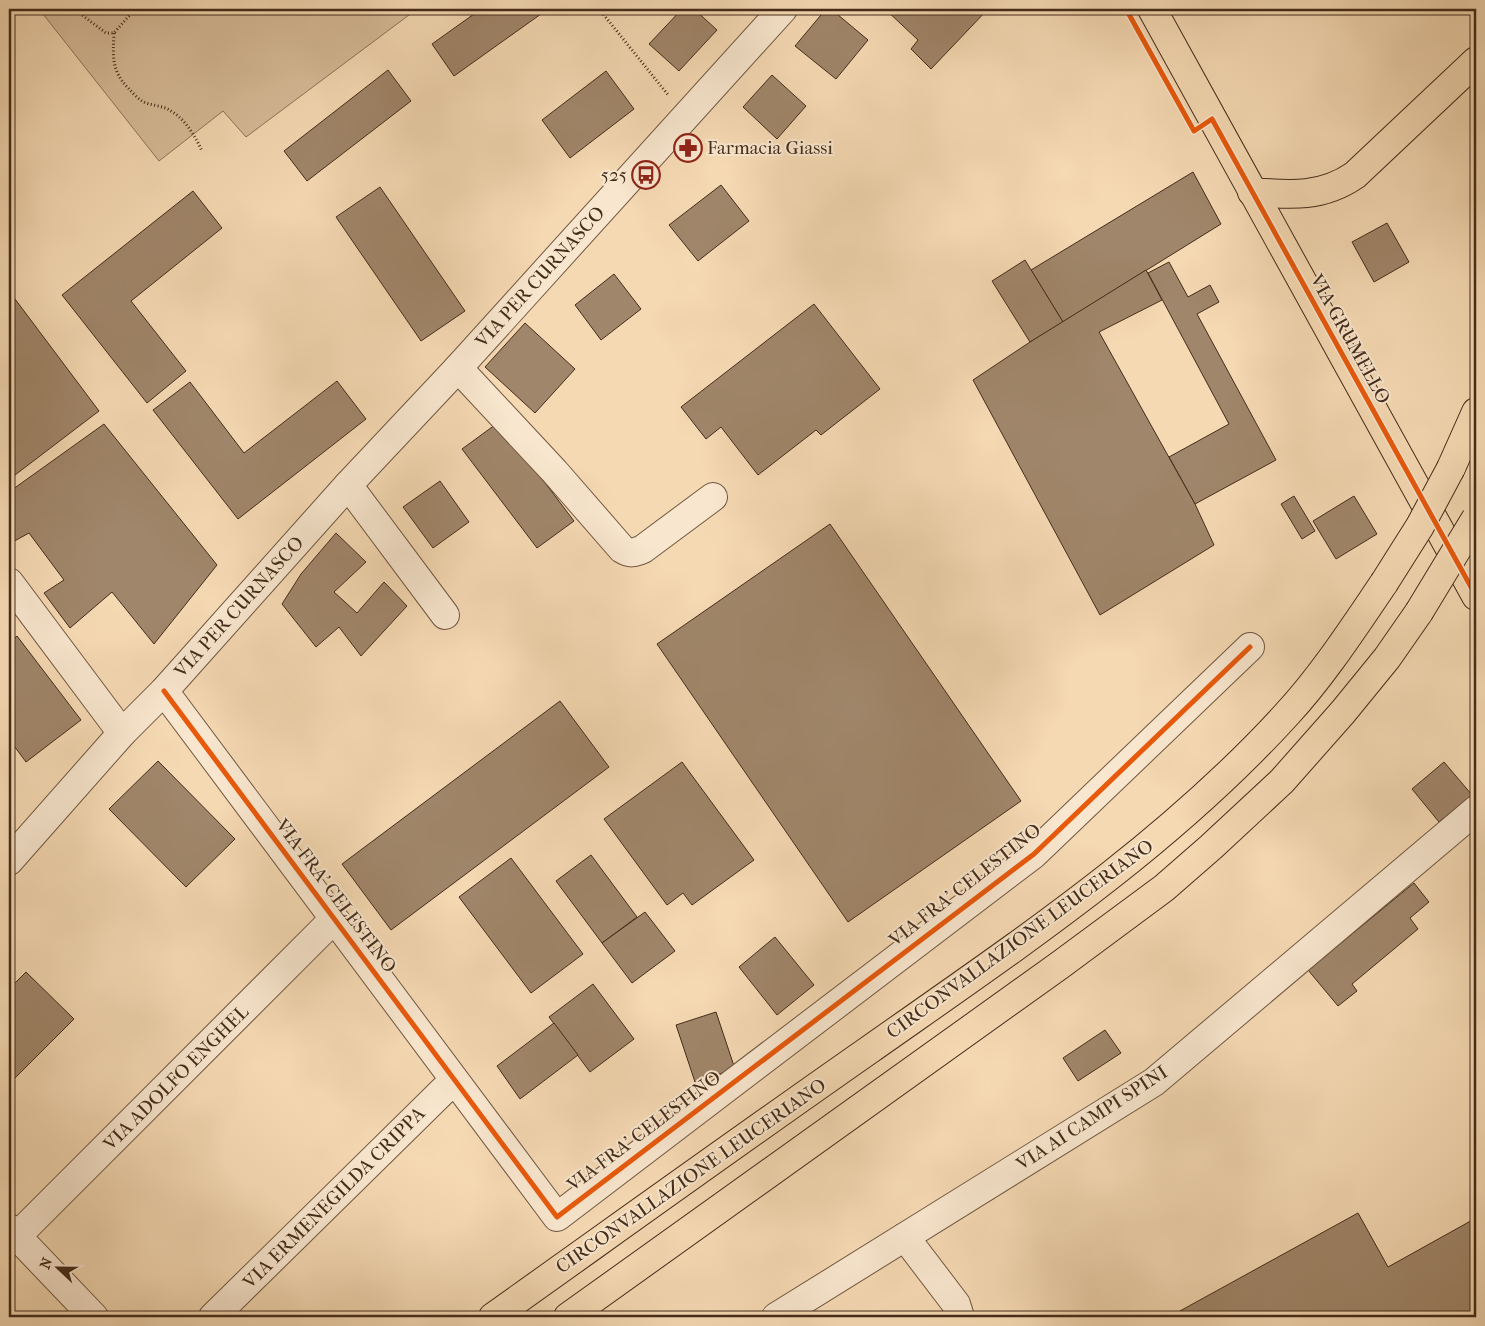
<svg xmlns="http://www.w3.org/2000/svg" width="1485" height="1326" font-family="'IM FELL French Canon',serif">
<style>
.green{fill:#d7bc99;stroke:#8e745a}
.building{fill:#a0866a;stroke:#442c1a}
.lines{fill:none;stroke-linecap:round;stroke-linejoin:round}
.minor-casing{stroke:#705740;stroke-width:30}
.major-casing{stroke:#442c1a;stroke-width:30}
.highway-casing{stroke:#442c1a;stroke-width:30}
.path{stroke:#442c1a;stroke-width:3;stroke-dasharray:1 2.5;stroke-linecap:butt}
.minor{stroke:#f8e6ce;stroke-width:28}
.major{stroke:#f5d9b3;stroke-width:28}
.highway{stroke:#f5d9b3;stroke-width:28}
.highway-bridge-casing{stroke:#442c1a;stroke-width:30;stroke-linecap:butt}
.highway-bridge{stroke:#f5d9b3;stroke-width:28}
.cycleway-casing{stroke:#f8e6ce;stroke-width:8}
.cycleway{stroke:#e8590c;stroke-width:5}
.labels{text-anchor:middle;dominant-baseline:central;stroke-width:4;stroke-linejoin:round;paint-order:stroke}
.poi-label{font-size:19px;fill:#442c1a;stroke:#f8e6ce;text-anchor:start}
.street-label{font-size:19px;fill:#442c1a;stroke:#f8e6ce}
</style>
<rect width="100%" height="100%" fill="#f5d9b3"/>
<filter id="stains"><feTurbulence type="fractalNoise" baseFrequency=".004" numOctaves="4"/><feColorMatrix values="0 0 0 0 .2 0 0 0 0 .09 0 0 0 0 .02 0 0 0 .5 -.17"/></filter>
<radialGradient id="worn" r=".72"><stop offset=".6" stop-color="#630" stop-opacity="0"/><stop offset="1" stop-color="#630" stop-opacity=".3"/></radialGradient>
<polygon class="green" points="39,9 417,9 246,137 223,111 159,161"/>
<g class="building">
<polygon points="481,9 548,9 454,76 432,44"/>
<polygon points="682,9 694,9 717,30 679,71 649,44"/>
<polygon points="826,9 831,9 868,40 836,79 795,46"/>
<polygon points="885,9 925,9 930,14 936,9 988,9 931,69 911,49 918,40"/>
<polygon points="1311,9 1324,9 1315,14"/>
<polygon points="1448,9 1460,9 1451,14"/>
<polygon points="388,70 411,101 307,181 284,151"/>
<polygon points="606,71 634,109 570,158 542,120"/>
<polygon points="772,75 806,106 777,139 743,107"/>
<polygon points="1193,172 1221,224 1063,322 1031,270"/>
<polygon points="721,185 749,221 698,261 669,225"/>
<polygon points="380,187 465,311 421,341 336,217"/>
<polygon points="193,191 222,228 131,301 186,371 147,403 62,295"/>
<polygon points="1387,223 1409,262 1374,282 1352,242"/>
<polygon points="1025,260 1063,322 1030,342 992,281"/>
<polygon points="1169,262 1188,297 1210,285 1219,302 1197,314 1276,460 1195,504 1169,457 1229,424 1148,273"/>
<polygon points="1146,270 1162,300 1099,332 1195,504 1214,545 1100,615 973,380 1030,342"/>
<polygon points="614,274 641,309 601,340 575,305"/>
<polygon points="9,291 99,411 15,475 9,466"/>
<polygon points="814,304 880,389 821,435 816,430 758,475 721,427 706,439 681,407"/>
<polygon points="525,323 575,369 535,413 485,367"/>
<polygon points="337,381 366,419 238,519 153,410 190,382 244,453"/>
<polygon points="499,422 574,521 537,548 462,449"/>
<polygon points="104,424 217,565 154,644 112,592 70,628 44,593 64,580 29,533 9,544 9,492"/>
<polygon points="440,481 469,522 433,548 403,507"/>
<polygon points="1294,496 1315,531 1302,539 1281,504"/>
<polygon points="1354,496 1377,534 1336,559 1313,521"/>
<polygon points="830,524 1021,801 848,922 657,644"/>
<polygon points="336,533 366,562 334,592 357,613 384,582 407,606 361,656 339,627 316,647 282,604 301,574"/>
<polygon points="17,636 81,720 26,762 9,739 9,643"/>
<polygon points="560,701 609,767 391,930 342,864"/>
<polygon points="158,761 235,839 186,887 109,809"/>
<polygon points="682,762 754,860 692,905 683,893 667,905 604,819"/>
<polygon points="1444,762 1472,795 1439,822 1412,789"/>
<polygon points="591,855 637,917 602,943 556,881"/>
<polygon points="511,858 583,954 531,993 459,897"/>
<polygon points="1414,883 1429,902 1410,918 1418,929 1352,984 1357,991 1338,1006 1308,970"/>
<polygon points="645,912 675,951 632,983 602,943"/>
<polygon points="775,937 814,985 777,1015 739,967"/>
<polygon points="26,972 74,1019 9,1084 9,989"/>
<polygon points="593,984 634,1039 590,1072 549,1017"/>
<polygon points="716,1012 735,1069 695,1082 676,1025"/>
<polygon points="554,1023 578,1055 520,1099 497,1066"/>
<polygon points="1105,1030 1121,1053 1078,1081 1063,1058"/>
<polygon points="1358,1213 1388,1267 1476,1218 1476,1317 1169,1317"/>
</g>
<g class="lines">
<defs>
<g id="minor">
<path d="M458,368L555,472L622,549C630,554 634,553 643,549L713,497"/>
<polyline points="348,485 445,615"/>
<polyline points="9,582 122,733"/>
<polyline points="164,691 557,1217 1034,854 1250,647"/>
<polyline points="9,861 122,733 164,691 348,485 458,368 783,9"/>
<polyline points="9,1228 94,1317"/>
<polyline points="17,1236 334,919"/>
<polyline points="905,1237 956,1304 960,1317"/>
<polyline points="213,1317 454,1080"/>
<polyline points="776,1317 1154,1082 1476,810"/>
</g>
<g id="major">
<polyline points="1152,9 1476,596"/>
<path d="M1252,192C1290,195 1322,198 1355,175L1476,61"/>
</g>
<g id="highway">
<polyline points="1451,468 1476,412"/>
<path d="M493,1317C618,1228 743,1138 869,1050C1015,947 1166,847 1287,714C1323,675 1354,627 1384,583"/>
<polyline points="568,1317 1060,965 1164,888 1211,847 1282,781 1343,712 1387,658 1419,612"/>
</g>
</defs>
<use href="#minor" class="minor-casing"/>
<use href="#major" class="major-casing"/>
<use href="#highway" class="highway-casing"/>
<g class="path">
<polyline points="74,9 106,33 114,33 135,9"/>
<polyline points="599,9 669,96"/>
<polyline points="9,15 16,9"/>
<path d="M114,33C113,56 111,70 128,88C132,92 137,98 142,101C150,106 163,105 171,111C186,120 195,136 202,151"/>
</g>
<use href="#minor" class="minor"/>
<use href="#major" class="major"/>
<use href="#highway" class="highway"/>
<defs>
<g id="highway-bridge">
<polyline points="1384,583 1420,526 1451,468"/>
<polyline points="1419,612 1476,518"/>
</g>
</defs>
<use href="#highway-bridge" class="highway-bridge-casing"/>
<use href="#highway-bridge" class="highway-bridge"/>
<defs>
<g id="cycleway">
<polyline points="1126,9 1194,131 1212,119 1476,596"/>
<polyline points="164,691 557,1217 1034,854 1250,647"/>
</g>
</defs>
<use href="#cycleway" class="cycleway-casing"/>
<use href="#cycleway" class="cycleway"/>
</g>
<defs>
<symbol id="pharmacy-ring" viewBox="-11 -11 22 22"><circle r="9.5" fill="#f8e6ce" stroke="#8f2418" stroke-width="1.5"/><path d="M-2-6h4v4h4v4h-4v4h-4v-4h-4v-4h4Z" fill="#8f2418"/></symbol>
<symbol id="bus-ring" viewBox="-11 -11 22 22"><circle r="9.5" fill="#f8e6ce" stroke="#8f2418" stroke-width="1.5"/><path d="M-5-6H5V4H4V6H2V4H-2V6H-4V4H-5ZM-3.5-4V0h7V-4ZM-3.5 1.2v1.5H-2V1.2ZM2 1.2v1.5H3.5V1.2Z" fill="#8f2418"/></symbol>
</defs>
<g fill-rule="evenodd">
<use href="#pharmacy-ring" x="672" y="132" width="32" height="32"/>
<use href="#bus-ring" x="630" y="159" width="32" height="32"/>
</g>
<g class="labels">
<g class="poi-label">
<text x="707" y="148">Farmacia Giassi</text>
<text x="627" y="175" text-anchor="end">525</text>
</g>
<g class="street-label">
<text transform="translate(540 277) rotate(-48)">VIA PER CURNASCO</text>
<text transform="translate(1350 339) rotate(61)">VIA GRUMELLO</text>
<text transform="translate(239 607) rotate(-48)">VIA PER CURNASCO</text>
<text transform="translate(965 885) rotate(-38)">VIA FRA' CELESTINO</text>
<text transform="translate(336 896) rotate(53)">VIA FRA' CELESTINO</text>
<text transform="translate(1020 939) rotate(-36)">CIRCONVALLAZIONE LEUCERIANO</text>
<text transform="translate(176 1078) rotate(-45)">VIA ADOLFO ENGHEL</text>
<text transform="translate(1092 1118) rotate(-33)">VIA AI CAMPI SPINI</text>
<text transform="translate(644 1131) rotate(-37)">VIA FRA' CELESTINO</text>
<text transform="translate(691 1176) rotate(-35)">CIRCONVALLAZIONE LEUCERIANO</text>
<text transform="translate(334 1198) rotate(-45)">VIA ERMENEGILDA CRIPPA</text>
</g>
</g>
<rect width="1485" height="1326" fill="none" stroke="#f5d9b3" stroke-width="30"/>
<rect x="10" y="10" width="1465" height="1306" fill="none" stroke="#442c1a" stroke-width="2.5"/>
<rect x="15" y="15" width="1455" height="1296" fill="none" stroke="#442c1a"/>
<g transform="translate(58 1268) rotate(292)" stroke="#f8e6ce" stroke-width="4" paint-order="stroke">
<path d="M0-4L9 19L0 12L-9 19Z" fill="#442c1a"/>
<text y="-8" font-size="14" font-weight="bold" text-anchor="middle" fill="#442c1a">N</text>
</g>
<rect width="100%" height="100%" filter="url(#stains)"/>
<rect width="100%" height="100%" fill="url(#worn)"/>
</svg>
